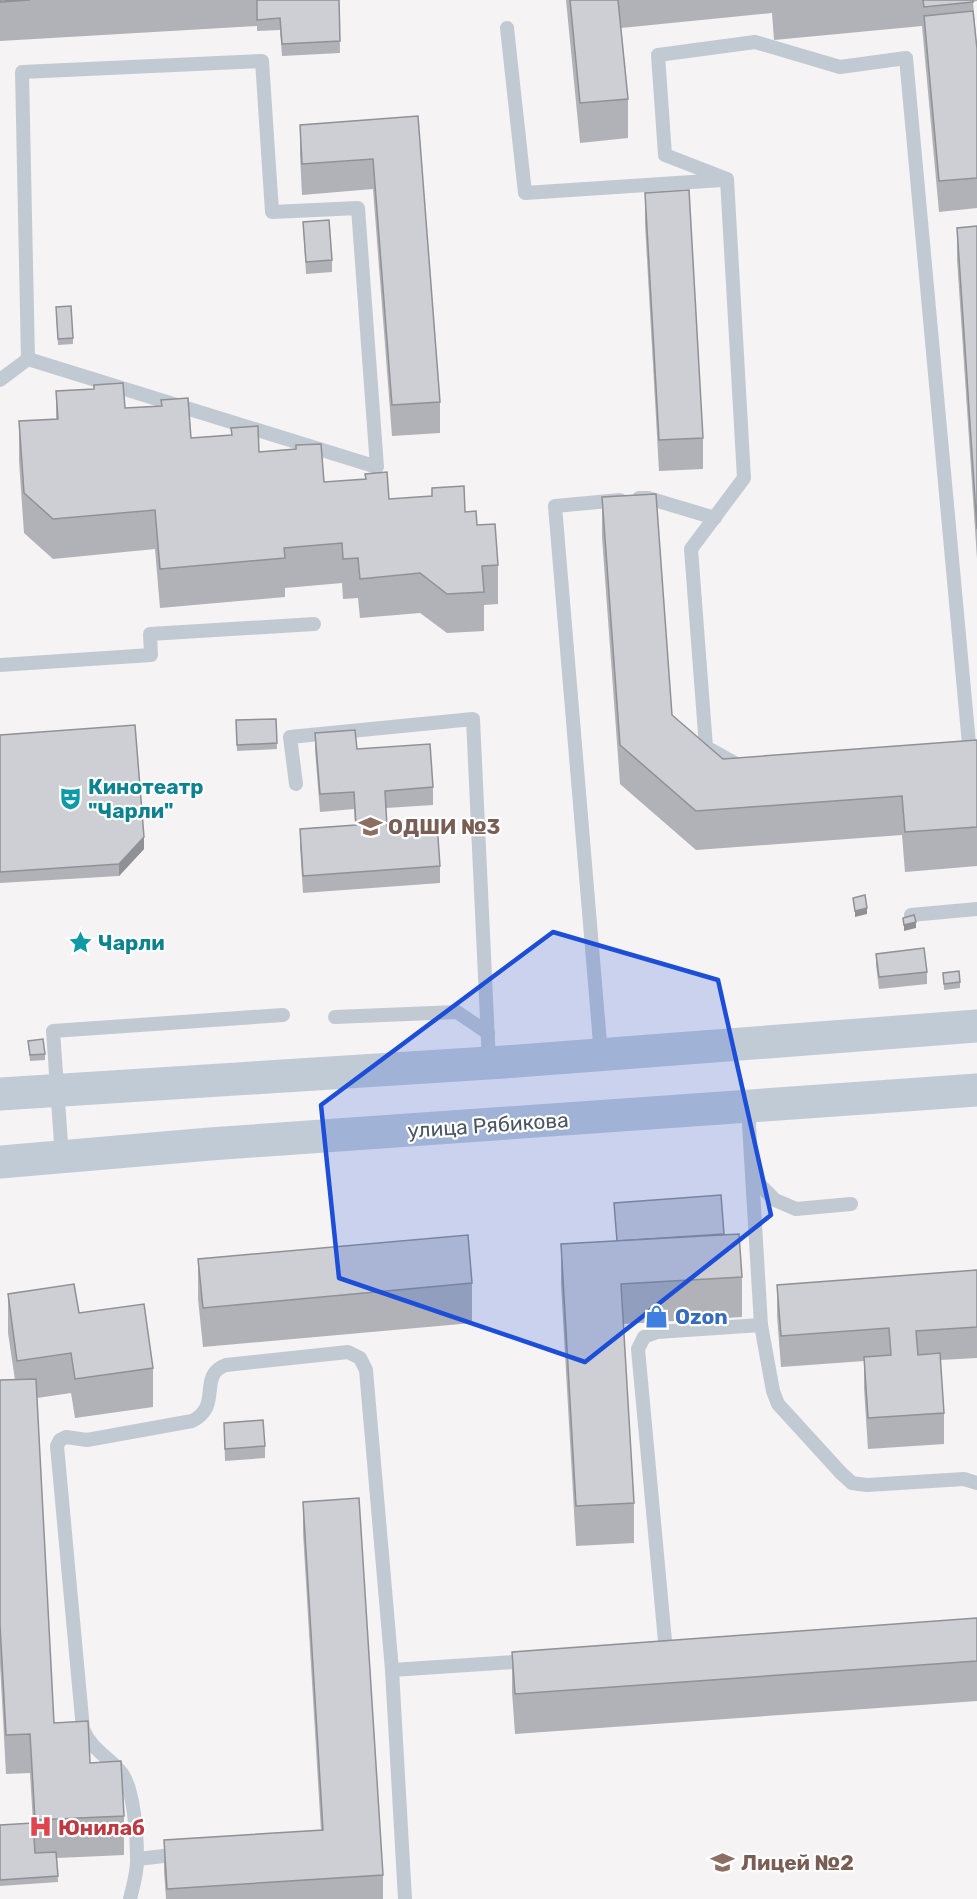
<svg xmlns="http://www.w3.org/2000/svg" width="977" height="1899" font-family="Rubik,sans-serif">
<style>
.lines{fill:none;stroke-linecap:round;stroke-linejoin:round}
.lane{stroke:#c1cad2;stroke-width:14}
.secondary{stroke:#c1cbd6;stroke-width:33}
.wall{fill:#b0b2b7}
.shaded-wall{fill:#909195}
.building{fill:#cdcfd5;stroke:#909195;stroke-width:1.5}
.marked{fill:#1d4ed8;fill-opacity:0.2;stroke:#1d4ed8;stroke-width:4.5;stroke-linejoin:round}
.labels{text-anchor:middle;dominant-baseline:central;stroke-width:4.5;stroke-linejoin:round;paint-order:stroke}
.culture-label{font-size:21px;font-weight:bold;fill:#0d838f;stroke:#fff;text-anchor:start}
.education-label{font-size:21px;font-weight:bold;fill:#785e54;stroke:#fff;text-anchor:start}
.street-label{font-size:21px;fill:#4a5661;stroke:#fff}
.shop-label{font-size:21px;font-weight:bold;fill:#366cbe;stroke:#fff;text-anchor:start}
.health-label{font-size:21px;font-weight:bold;fill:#be3a42;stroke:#fff;text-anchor:start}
</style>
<rect width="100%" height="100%" fill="#f5f3f3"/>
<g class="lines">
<g class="lane">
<polyline points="507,28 525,193 722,180"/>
<polygon points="262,61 272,212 358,208 377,467 28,359 22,72"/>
<polyline points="0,380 28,359"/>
<polyline points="639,498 648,498 715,518"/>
<polyline points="0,665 151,655 150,634 314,624"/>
<polyline points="742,767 706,747 691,549 744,478 727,179 665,155 658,55 755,42 840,67 906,58 970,755"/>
<polyline points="296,784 290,737 473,719 489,1063"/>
<polyline points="911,915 977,909"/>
<polyline points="335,1017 457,1012 488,1033"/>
<polyline points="601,1055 555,506 620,500"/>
<polyline points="748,1107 761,1325 773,1391 778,1404 841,1473 852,1483 867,1485 964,1479 977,1483"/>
<polyline points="62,1157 53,1031 283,1015"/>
<polyline points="753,1178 775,1200 796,1209 851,1204"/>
<polyline points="666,1652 638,1349 644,1337 657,1332 761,1325"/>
<polyline points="392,1670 529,1661"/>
<polyline points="138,1859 180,1854"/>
<path d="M130,1899C133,1886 138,1871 137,1857C137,1836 134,1786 120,1771C107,1756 91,1749 83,1729L57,1446L60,1440L66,1437L87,1440L192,1421C223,1406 197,1375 226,1365L348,1352L360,1358L366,1370L392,1670L405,1899"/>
</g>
<g class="secondary">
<polyline points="0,1094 504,1062 977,1026"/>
<polyline points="0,1162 210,1144 977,1090"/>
</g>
</g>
<g class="wall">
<polygon points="0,0 339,0 340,53 282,56 280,30 257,31 257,24 257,26 0,41"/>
<polygon points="566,0 977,0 977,1 973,2 977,49 977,208 939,212 922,26 774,40 772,13 621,28 628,99 628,138 580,143"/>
<polygon points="418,116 440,402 440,433 392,436 373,189 302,195 300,155 300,125"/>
<polygon points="645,193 703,438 703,469 659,471 645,224"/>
<polygon points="303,222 332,260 332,272 306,274"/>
<polygon points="977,226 977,559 957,259 957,228"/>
<polygon points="56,313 73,338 73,344 58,345"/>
<polygon points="56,391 125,408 191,438 231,435 231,428 259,452 324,482 365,479 365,474 389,499 465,512 477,525 498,565 498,604 484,605 484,631 447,633 420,613 360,618 358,598 343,599 342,583 285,588 285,597 160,608 155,549 53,559 24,533 19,461 19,421 56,419"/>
<polygon points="602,497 672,715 723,759 977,740 977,866 905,872 902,835 696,850 620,784 602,537"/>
<polygon points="276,719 277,749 237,751 236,720"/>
<polygon points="315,733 357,749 433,787 433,805 386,808 387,827 440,866 440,883 303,893 300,846 300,829 355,825 354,809 320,812 315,750"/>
<polygon points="0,735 144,849 119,876 0,883"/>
<polygon points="876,954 927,972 927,984 879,989 876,965"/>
<polygon points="943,973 960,982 960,988 944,990"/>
<polygon points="28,1041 45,1054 45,1060 30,1061"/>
<polygon points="614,1203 724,1234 742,1277 742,1317 623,1324 634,1503 634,1543 576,1546 561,1284 561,1244 617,1241"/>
<polygon points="198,1259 472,1283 472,1323 203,1347 198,1299"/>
<polygon points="977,1270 977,1358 940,1360 944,1413 944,1444 868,1449 864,1388 864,1361 781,1367 777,1316 777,1285"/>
<polygon points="8,1294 79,1313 153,1368 153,1407 75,1418 71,1393 37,1398 54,1723 90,1763 124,1816 124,1855 57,1858 58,1882 0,1886 0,1825 33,1823 30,1773 6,1774 0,1664 0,1380 15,1380 8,1333"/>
<polygon points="224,1423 265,1446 265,1458 225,1461"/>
<polygon points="303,1502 383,1875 383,1899 166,1899 164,1871 164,1840 321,1831 303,1533"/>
<polygon points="977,1618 977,1701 515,1734 512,1692 512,1652"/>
</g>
<g class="shaded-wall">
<polygon points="144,837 144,849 119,876 119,864"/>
<polygon points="867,908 867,914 855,917 855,911"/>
<polygon points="916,922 916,928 904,931 904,925"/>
</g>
<g class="building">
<polygon points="0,0 30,0 0,2"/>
<polygon points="257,0 339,0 340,41 282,44 280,18 257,20"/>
<polygon points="570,0 618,0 628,99 580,103"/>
<polygon points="923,0 973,0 973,2 924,7"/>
<polygon points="973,11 977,49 977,178 939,181 924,16"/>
<polygon points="418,116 440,402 392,405 373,159 302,164 300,125"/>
<polygon points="689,190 703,438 659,440 645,193"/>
<polygon points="329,220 332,260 306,262 303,222"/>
<polygon points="977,226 977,529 957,228"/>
<polygon points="71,306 73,338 58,339 56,307"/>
<polygon points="123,383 125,408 162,406 161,400 188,398 191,438 232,435 231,428 258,426 259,452 296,449 296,445 321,444 324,482 366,479 365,474 387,472 389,499 432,496 432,488 464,486 465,512 476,511 477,525 495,524 498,565 482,566 484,592 447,594 420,573 360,579 358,558 343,559 342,543 284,548 285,558 160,569 155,510 53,519 24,493 19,421 58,419 56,391 94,389 94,385"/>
<polygon points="656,494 672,715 723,759 977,740 977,827 905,832 902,796 696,811 620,745 602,497"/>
<polygon points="276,719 277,743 237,745 236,720"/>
<polygon points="135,725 144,837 119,864 0,872 0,735"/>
<polygon points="355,730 357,749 430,744 433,787 385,791 387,827 437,823 440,866 303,876 300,829 356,825 354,792 320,794 315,733"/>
<polygon points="865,895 867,908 855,911 853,898"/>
<polygon points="914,915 916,922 904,925 903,918"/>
<polygon points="924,948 927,972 879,977 876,954"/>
<polygon points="959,971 960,982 944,984 943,973"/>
<polygon points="43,1039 45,1054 30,1055 28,1041"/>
<polygon points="721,1195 724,1234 617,1241 614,1203"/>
<polygon points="739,1234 742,1277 621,1284 634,1503 576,1506 561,1244"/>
<polygon points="468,1235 472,1283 203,1308 198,1259"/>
<polygon points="977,1270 977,1327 916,1331 918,1355 940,1353 944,1413 868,1418 864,1357 891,1355 889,1328 781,1336 777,1285"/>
<polygon points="74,1284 79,1313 144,1304 153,1368 75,1379 71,1353 17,1361 8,1294"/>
<polygon points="36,1379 54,1723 88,1721 90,1763 121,1761 124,1816 35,1820 30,1734 6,1735 0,1625 0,1380"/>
<polygon points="263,1420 265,1446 225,1449 224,1423"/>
<polygon points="359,1498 383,1875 167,1889 164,1840 323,1830 303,1502"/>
<polygon points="977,1618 977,1661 515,1694 512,1652"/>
<polygon points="33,1823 35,1853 56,1852 58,1876 0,1880 0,1825"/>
</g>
<path class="marked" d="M553,932L718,980L771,1215L585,1362L339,1278L321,1105Z"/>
<defs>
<symbol id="theatre-bare" viewBox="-9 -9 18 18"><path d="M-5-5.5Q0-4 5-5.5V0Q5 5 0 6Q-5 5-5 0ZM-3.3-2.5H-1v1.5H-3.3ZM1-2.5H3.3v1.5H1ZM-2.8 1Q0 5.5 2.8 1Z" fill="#0f9aa8" stroke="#fff" stroke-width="2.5" paint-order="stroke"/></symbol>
<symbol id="school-bare" viewBox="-9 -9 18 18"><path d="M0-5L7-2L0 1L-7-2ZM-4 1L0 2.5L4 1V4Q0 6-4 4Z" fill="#8d6e63" stroke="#fff" stroke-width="2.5" paint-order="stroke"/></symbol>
<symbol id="sight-bare" viewBox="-9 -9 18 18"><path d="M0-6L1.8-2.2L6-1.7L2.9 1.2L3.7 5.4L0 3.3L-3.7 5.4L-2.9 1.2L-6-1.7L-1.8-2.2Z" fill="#0f9aa8" stroke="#fff" stroke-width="2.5" paint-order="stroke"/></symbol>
<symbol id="shop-bare" viewBox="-9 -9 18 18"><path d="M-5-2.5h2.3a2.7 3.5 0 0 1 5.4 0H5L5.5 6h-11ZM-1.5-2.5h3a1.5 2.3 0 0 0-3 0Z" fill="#3f7fe0" stroke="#fff" stroke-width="2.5" paint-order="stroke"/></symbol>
<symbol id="hospital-bare" viewBox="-9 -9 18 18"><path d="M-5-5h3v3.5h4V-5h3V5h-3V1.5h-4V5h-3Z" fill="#e0444e" stroke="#fff" stroke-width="2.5" paint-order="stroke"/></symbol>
</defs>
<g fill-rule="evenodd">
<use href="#theatre-bare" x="54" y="782" width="33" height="33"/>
<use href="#school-bare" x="354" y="810" width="33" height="33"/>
<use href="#sight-bare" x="64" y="926" width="33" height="33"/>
<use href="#shop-bare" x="640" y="1300" width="33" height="33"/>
<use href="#hospital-bare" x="24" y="1810" width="33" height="33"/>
<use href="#school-bare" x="706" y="1846" width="33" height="33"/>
</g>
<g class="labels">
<g class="culture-label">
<text x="88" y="786">Кинотеатр<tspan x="88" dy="24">"Чарли"</tspan></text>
<text x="98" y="942">Чарли</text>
</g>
<g class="education-label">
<text x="388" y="826">ОДШИ №3</text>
<text x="741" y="1862">Лицей №2</text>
</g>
<g class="street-label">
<text transform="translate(488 1125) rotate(-4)">улица Рябикова</text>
</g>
<g class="shop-label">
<text x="675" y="1316">Ozon</text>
</g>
<g class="health-label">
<text x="58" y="1827">Юнилаб</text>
</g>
</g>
</svg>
